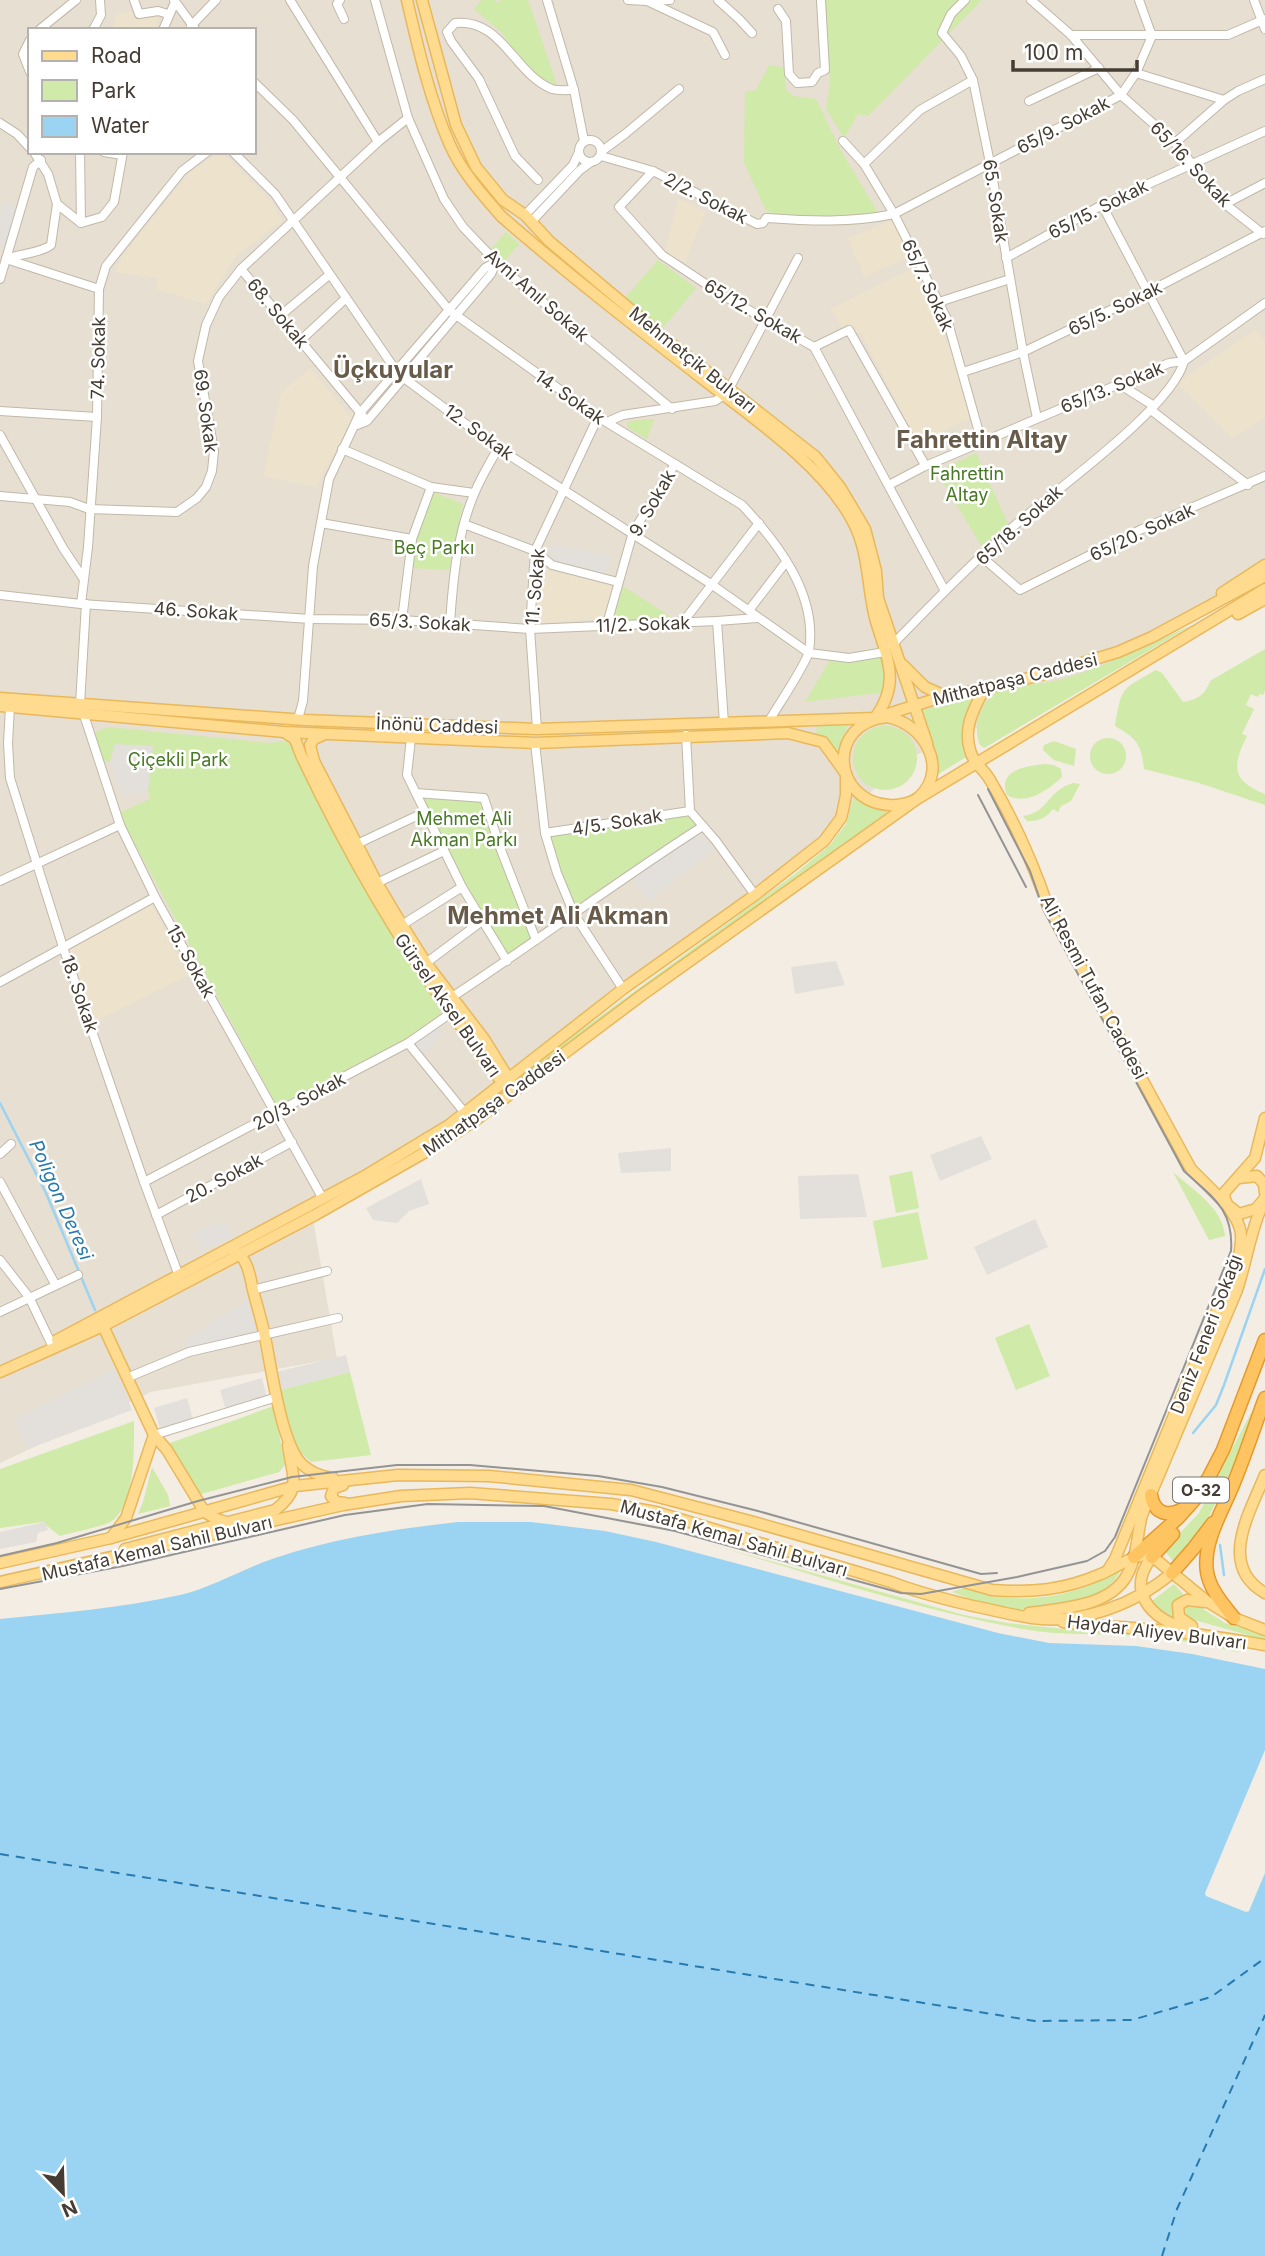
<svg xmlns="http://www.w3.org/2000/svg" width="1265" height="2256" font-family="Inter,sans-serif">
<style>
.residential{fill:#e7dfd1;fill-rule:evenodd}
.education{fill:#ede2cc}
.green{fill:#cfeaa9}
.parking{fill:#e3e0dc}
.water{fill:#9bd3f3}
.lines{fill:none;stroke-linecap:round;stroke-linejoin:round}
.stream{stroke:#9bd3f3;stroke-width:2.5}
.ferry{stroke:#277aad;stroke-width:2;stroke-dasharray:9 7;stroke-linecap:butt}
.minor-casing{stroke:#c1b8a8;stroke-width:10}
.major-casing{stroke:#e9b85b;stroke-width:13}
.highway-casing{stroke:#e5992b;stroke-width:15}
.minor{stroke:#fff;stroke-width:8}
.major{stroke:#ffdb90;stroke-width:10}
.highway{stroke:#ffc462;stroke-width:12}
.tram{stroke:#949494;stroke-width:2}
.labels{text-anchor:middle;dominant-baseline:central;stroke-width:5;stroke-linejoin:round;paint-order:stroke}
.shield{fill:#fff;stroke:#7d7770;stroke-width:2}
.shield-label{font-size:16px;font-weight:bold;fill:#453d33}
.street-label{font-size:18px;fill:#453d33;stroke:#fff}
.park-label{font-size:18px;fill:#487924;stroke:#fff}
.water-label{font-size:19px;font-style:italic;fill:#277aad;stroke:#fff}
.district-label{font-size:24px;font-weight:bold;fill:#685b4a;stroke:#fff}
</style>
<rect width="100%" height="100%" fill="#f3ede3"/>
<path class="residential" d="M0,0H1265V575L1107,670L905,760L744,911L312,1214L337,1358L151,1392L0,1463ZM30,30H254V152H30Z"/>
<g class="education">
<polygon points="131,11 137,18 159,18 156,30 112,30 116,15"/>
<polygon points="221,152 273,204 282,221 236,256 206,304 156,289 157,278 115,272 121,258 190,172"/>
<polygon points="679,199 706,211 685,262 664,253"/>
<polygon points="894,220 911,256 864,277 848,238"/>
<polygon points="915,267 955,361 971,418 918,443 860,332 846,334 830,309"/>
<polygon points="1255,330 1265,341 1265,418 1232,438 1177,383"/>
<polygon points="310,368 353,419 316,487 263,476 281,393"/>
<polygon points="541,568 612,586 604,618 533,624"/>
<polygon points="151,903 188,975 94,1022 67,949"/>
</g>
<g class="green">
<polygon points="481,0 495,0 498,3 501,0 528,0 557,85 541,78 515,53 502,33 474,9"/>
<polygon points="824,0 982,0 868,116 858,114 844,138 826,109 830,84"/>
<polygon points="769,65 784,68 786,90 793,96 816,99 841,151 883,221 844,226 777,215 766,211 744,162 745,92 756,90"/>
<polygon points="506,232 519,244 503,263 490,250"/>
<polygon points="658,260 696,288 661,330 625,298"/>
<polygon points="654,419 647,439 627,427 628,421"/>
<polygon points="976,453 1008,524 982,547 937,472"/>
<polygon points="433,492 463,504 449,570 413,568 415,543"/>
<polygon points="621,585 676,620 613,621"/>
<path d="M1194,624L984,748L980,745C972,729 980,702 996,693C1008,685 1044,684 1059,680C1106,667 1150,644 1194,624Z"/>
<path d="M1265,649V691L1263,695L1259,694L1258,697L1251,694L1246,705L1254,709L1242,734L1247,736C1232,766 1231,780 1265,794V805L1199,783L1144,769C1141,743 1137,739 1115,726C1122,686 1121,690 1156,670L1162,673L1183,702C1197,700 1206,694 1210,681Z"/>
<polygon points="884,654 886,692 805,702 830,660"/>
<path d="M972,699C962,720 960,734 966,757L937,775L923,710Z"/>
<polygon points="848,725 837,751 816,735 817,726"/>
<circle cx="885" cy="758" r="32"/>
<polygon points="108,727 270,743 295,739 349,856 445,1019 277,1106 123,822 119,813 150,799 148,791 115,744 110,762 102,761 94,733"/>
<circle cx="1108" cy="756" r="18"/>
<polygon points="1054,741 1076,749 1074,766 1054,760 1043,750 1044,745"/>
<path d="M1045,764L1054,765L1061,769L1062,777C1048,790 1026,806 1007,795C997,770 1026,766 1045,764Z"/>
<path d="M1073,783L1080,784L1071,801L1061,806L1058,812L1053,809C1045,819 1039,821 1027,821L1023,816C1048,813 1047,791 1073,783Z"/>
<polygon points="416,793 484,798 536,940 507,961 462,887"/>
<polygon points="855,794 868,804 888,812 521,1081 517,1077 795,874 830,845 846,824"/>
<polygon points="690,811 703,826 574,914 545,833"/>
<polygon points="912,1171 919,1208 896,1213 889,1176"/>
<path d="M1173,1172C1193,1190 1223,1208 1225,1236L1209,1240Z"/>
<polygon points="918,1212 928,1259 882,1268 873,1221"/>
<polygon points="1029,1324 1050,1376 1016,1390 995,1338"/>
<polygon points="350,1372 371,1455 311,1462 297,1449 280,1390"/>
<polygon points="274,1406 285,1465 279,1472 198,1495 170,1443"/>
<polygon points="1252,1411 1244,1442 1206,1523 1174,1562 1164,1550 1199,1513"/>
<path d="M134,1421C134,1447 136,1503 112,1521C105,1526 70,1533 60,1536L42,1522L0,1528V1469Z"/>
<polygon points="152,1467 168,1495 170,1506 138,1514 143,1502"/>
<path d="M705,1543L964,1615L1007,1623L1063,1629L1177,1636L1236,1645L1239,1652C1206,1645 1173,1638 1139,1636C1101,1633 1061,1636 1023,1629C915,1610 810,1573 705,1543Z"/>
<path d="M1121,1570C1104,1604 1055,1612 1020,1609C996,1608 974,1600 952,1592C955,1591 959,1589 962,1589C969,1588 989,1596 1000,1597C1042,1602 1085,1592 1121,1570Z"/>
<polygon points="1174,1584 1183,1594 1172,1606 1174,1620 1148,1604"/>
<polygon points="1189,1600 1225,1623 1265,1634 1265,1640 1184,1617 1183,1602"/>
</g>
<g class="parking">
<polygon points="1,202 18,206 4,253 0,244"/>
<polygon points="553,544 612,556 604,574 565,563 561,571 544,566"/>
<polygon points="115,744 153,746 148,791 136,796 135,791 123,797 110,762"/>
<polygon points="700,832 714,850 649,901 632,879"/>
<polygon points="836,961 845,985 795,994 791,967"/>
<polygon points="439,1028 443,1033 421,1057 410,1043"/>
<polygon points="981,1136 992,1159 940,1181 930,1155"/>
<polygon points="671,1148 671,1171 621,1173 618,1153"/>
<polygon points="858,1174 867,1217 800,1219 798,1176"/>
<polygon points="421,1179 429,1204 409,1211 397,1223 373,1220 366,1208"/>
<polygon points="1035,1219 1048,1247 987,1275 974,1247"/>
<polygon points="225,1221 233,1237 202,1250 192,1233"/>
<polygon points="251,1298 257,1333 190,1349 184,1340"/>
<polygon points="346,1355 350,1372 280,1390 276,1372"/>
<polygon points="115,1369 132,1410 28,1449 14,1419"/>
<polygon points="262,1378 267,1398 226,1410 220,1390"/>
<polygon points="187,1398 193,1419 160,1429 154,1408"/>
<polygon points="45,1522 48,1530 38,1533 36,1542 0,1549 0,1532"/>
</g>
<path class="water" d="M458,1522H531L605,1531L656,1542L998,1633L1049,1643L1136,1646L1192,1654L1265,1669V1750L1205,1893L1206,1896L1246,1912L1249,1911L1265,1873V2256H0V1619C60,1613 121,1608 180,1595C213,1587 242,1569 275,1558C335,1538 395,1529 458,1522Z"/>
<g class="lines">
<g class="stream">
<polyline points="0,1103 46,1193 95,1310"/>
<polyline points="1193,1433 1216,1405 1224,1385 1265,1269"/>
<polyline points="1220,1545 1224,1575"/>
</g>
<g class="ferry">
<polyline points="0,1854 1035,2021 1132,2020 1211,1997 1265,1958"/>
<polyline points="1162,2256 1177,2209 1265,2015"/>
</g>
<defs>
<g id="minor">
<polyline points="134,0 139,14 158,11 168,14"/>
<polyline points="174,0 196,30"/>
<polyline points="290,0 378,142 408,118"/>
<polyline points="340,0 337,4 344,19"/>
<polyline points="375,0 408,118 444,199 463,227 502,268 672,409"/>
<polyline points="547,0 574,90 584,141"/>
<polyline points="628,0 647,1 713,32 725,55"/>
<polyline points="718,0 739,19 752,33"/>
<polyline points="965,0 951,14 942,33 961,56 973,80 990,163 1023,352 1037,418"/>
<polyline points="1031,0 1071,35 1121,95 1175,143 1225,204 1263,234"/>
<polyline points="1254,0 1265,29"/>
<polyline points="648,1 670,0"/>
<polyline points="778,9 786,21 789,74 797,83 812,82 818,73 825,70 821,0"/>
<polyline points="191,26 216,0"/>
<polyline points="39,30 76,0"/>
<polyline points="93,30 101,15 100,0"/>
<polyline points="163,30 175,2"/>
<polyline points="1071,35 1228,35 1265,19"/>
<polyline points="30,40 23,54 30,72"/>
<polyline points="1136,73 1224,100 1238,91 1265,79"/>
<path d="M254,82L293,120L449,310L598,417L742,505C778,543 818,595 809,651C807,663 777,707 769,721"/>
<polyline points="1029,101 1099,68"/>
<polyline points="0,123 17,134 30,148"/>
<circle cx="590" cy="151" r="11"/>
<polyline points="843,141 864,164 894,214 947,319 982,443"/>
<polyline points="1175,143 1224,100"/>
<polyline points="602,151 625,134 679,89"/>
<polyline points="34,152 48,174 57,204 81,223 102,217 114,202 123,152"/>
<polyline points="80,152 81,223"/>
<polyline points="104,152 122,155"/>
<polyline points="233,152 275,194 397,372 404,378 498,448 711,584 809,653 849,658 885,652"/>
<path d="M601,156L653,171L757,224L763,223L766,218C810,221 851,223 894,214L1121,95L1136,73L1152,36L1139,0"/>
<polyline points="41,160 33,167 6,259 99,289"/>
<polyline points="864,164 920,110 973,80"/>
<polyline points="653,171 619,207 662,255 724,296 814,347 945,591"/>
<path d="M538,180L515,156L479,79L451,41L447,32L455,23C502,18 514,74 552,89C559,91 567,90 574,90"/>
<polyline points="1225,204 1265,183"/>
<polyline points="525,215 573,165 579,152"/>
<polyline points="531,222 580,170 591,162"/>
<polyline points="1006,258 1102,205 1265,131"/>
<polyline points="241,269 363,416"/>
<path d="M0,279L6,259C19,254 41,253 51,245L57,204"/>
<polyline points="939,302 1010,279"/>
<polyline points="281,315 329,275"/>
<polyline points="301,340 346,298"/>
<polyline points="814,347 849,330 925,465"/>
<polyline points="963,372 1023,352 1148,292 1265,231"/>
<polyline points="1119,384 1154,406"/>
<polyline points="729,389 798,258"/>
<polyline points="1151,410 1248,485"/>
<polyline points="0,411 97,417"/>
<polyline points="607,422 623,415 715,401 724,395"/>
<polyline points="357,425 367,421 491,274 496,262"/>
<polyline points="0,435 63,548 83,578"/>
<polyline points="342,449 431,487 474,493"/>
<polyline points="889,485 923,467 1169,363 1184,361 1102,205"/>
<polyline points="0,496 70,502 89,509 177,512 197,498 206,487 212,471 214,451 198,361 206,325 219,297 241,269 378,142"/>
<polyline points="321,523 412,539"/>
<polyline points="464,524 535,551 552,565 618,582"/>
<polyline points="982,557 1020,590 1142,529 1265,476"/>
<polyline points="0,595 81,604 310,619 402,620 530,629 717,621 757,618"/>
<polyline points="81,604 88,547 97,417 99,289 106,266 182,171 207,152"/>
<polyline points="750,609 786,562"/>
<polyline points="402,620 412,539 431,487"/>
<polyline points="717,621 724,723"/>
<polyline points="683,622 759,523"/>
<path d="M450,623C453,580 457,533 475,492C481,477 490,463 498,448"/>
<polyline points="607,624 633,532 675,464"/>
<path d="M892,645C932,604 972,563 1014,526C1054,491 1173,407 1184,361L1265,303"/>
<polyline points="80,704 86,604"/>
<polyline points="10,707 8,743 10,778 63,947 144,1182 179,1276"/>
<polyline points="83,712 120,825 155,897 323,1199"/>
<polyline points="298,719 303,701 313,566 329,479 360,413 485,268 496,262"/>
<polyline points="537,729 530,629 535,551 598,417"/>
<polyline points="686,735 690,811 716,841 755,895"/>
<polyline points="411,738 407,775 462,887 507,961"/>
<polyline points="535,743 545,833 557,873 574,914 623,989"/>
<polyline points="416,793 484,798 501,850 536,940"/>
<polyline points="545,833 690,811"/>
<polyline points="357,844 425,812"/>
<polyline points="0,881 120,825"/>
<polyline points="377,883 444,851"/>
<polyline points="402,925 462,887"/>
<polyline points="426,963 482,921"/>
<polyline points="0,982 155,897"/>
<path d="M452,997C536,942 617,881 703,826"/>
<polyline points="408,1043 465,1113"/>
<polyline points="0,1154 11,1144"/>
<polyline points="0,1182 55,1284"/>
<polyline points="144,1182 408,1043 451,1013"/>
<polyline points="156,1215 292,1142"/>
<polyline points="0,1260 29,1297 51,1343"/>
<polyline points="253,1290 327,1271"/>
<polyline points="0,1312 78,1275"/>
<polyline points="129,1377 189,1352 338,1318"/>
<polyline points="154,1435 277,1397"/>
</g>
<g id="major">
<path d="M407,0C418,48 430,100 450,145C462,172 482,194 501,216C565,272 632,324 699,376C750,416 822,464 852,520C869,550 867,586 875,618C886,657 902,681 875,718"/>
<polyline points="422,0 456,125 476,167 503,200 525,215 549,241 668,341 816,457 840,487 865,529 876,571 878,598 927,743"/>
<polyline points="1222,593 1265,565"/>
<polyline points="1238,614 1265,599"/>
<polyline points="903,665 925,687 945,696"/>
<path d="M984,689C974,709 963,727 970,750C973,763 984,769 990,780C1014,820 1033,863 1048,907L1191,1169L1226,1204L1239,1214L1256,1209L1265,1198"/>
<polyline points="0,698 305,720 537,729 875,718 945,696 984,689 1049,673 1118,652 1152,637 1265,576"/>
<polyline points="0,706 284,732 535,743 788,733 823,742 846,774"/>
<path d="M887,717C923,723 950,768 919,797C912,803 898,806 889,805C832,801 826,723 887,717Z"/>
<path d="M286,733L295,739L301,755C348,854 402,949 469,1037C481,1052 493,1076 509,1087"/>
<polyline points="323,735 314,739 310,745 314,761 377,883 402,925 426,963 484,1039 512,1084"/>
<polyline points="1239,1178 1257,1176 1264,1184 1265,1193"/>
<path d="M235,1252C248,1258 250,1277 253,1290C257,1306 262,1321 265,1337C271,1366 281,1441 300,1462C308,1471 321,1477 333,1478"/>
<path d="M104,1320L103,1326L154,1435L167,1450L204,1511C216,1521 228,1523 243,1524"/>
<polyline points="57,1340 363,1177 449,1125 623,989 755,895 824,841 841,818 843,810 846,795 846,774"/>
<polyline points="0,1372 103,1326 315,1215 436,1146 477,1119 642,995 917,799 1265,589"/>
<path d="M1265,1475C1250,1512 1217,1566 1265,1593"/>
<polyline points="343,1485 334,1488 331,1496 336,1502 345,1503"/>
<polyline points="111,1538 126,1518 154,1435"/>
<path d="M125,1549L275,1510C303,1489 292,1476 288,1445"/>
<polyline points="1148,1553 1208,1602 1234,1618 1265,1630"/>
<path d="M1152,1557C1125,1591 1151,1619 1187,1629"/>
<path d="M0,1563L111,1538L295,1486L398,1475L489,1476L631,1490L750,1521L992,1590C1032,1593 1064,1590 1101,1574C1114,1569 1127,1558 1141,1556"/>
<path d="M1108,1570L1115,1559L1239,1257C1240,1248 1243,1238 1240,1229C1237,1215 1224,1207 1224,1193L1255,1158L1265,1118"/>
<path d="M0,1582L343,1505L401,1496L470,1493L611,1504L656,1512L891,1582C918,1593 945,1599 973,1606C993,1610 1012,1615 1032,1618C1081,1625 1135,1604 1172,1573"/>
<path d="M1029,1613C1063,1608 1115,1607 1130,1569C1138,1551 1137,1533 1142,1515L1237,1290C1246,1263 1250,1234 1261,1208"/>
<path d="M1063,1622C1087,1626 1110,1626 1134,1628C1178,1631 1221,1637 1265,1645"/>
<polyline points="1192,1626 1179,1617 1178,1605 1187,1600 1205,1602"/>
</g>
<g id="highway">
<path d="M1151,1495C1154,1514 1169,1518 1184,1508"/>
<polyline points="1134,1557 1178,1518 1195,1499 1209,1477 1223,1450 1265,1340"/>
<polyline points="1152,1557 1173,1534"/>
<polyline points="1172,1573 1193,1549 1213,1523"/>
<path d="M1234,1618C1223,1604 1210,1590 1207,1572C1202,1541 1225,1507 1235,1480C1246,1453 1255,1425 1265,1398"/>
</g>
</defs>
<use href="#minor" class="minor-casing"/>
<use href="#major" class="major-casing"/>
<use href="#highway" class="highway-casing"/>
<use href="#minor" class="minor"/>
<use href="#major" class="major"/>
<use href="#highway" class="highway"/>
<g class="tram">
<polyline points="978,795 1026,887"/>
<polyline points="0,1556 57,1543 198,1501 292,1477 397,1465 470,1465 598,1476 662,1487 758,1511 981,1574 997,1573"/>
<path d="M0,1589L123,1566L345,1515L428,1504L544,1506L675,1531L901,1593L921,1594L1017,1577L1087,1561L1105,1551L1115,1537L1231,1251C1234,1209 1212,1197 1184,1171L1044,911L1030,871L988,789"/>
</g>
</g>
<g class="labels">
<rect class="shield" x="1173" y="1477.5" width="56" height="25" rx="5"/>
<g class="shield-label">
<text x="1201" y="1490">O-32</text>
</g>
<g class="street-label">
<text transform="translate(1063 125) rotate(-28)">65/9. Sokak</text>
<text transform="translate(1191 164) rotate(47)">65/16. Sokak</text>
<text transform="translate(706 198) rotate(27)">2/2. Sokak</text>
<text transform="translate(996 201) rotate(81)">65. Sokak</text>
<text transform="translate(1098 209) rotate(-27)">65/15. Sokak</text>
<text transform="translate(928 285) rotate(65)">65/7. Sokak</text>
<text transform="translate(537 295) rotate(41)">Avni Anıl Sokak</text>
<text transform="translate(1115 308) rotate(-26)">65/5. Sokak</text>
<text transform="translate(753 311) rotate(30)">65/12. Sokak</text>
<text transform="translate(278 313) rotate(50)">68. Sokak</text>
<text transform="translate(98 358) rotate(-89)">74. Sokak</text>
<text transform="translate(693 360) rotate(39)">Mehmetçik Bulvarı</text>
<text transform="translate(1112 387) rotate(-22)">65/13. Sokak</text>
<text transform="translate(570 397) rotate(35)">14. Sokak</text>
<text transform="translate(206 411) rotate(82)">69. Sokak</text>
<text transform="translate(479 432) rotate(36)">12. Sokak</text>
<text transform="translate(652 503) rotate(-60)">9. Sokak</text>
<text transform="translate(1019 525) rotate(-42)">65/18. Sokak</text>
<text transform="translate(1142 532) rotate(-25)">65/20. Sokak</text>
<text transform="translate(535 587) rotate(-85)">11. Sokak</text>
<text transform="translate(196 611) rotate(4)">46. Sokak</text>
<text transform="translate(420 622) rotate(3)">65/3. Sokak</text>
<text transform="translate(643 624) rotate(-2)">11/2. Sokak</text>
<text transform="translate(1015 679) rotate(-14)">Mithatpaşa Caddesi</text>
<text transform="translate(437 725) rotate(2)">İnönü Caddesi</text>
<text transform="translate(617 822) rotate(-9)">4/5. Sokak</text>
<text transform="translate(191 961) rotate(61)">15. Sokak</text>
<text transform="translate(1094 987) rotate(62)">Ali Resmi Tufan Caddesi</text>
<text transform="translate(80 994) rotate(71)">18. Sokak</text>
<text transform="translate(448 1005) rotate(55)">Gürsel Aksel Bulvarı</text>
<text transform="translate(299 1101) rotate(-28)">20/3. Sokak</text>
<text transform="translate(494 1103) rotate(-35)">Mithatpaşa Caddesi</text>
<text transform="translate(224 1178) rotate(-28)">20. Sokak</text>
<text transform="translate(1206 1334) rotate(-69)">Deniz Feneri Sokağı</text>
<text transform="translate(734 1538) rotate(16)">Mustafa Kemal Sahil Bulvarı</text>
<text transform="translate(157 1548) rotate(-13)">Mustafa Kemal Sahil Bulvarı</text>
<text transform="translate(1157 1632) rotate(7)">Haydar Aliyev Bulvarı</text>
</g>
<g class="park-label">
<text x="967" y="473">Fahrettin<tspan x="967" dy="21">Altay</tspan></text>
<text x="434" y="547">Beç Parkı</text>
<text x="178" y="759">Çiçekli Park</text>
<text x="464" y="818">Mehmet Ali<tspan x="464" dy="21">Akman Parkı</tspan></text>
</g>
<g class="water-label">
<text transform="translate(61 1200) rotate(66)">Poligon Deresi</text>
</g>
<g class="district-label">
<text x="393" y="369">Üçkuyular</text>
<text x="982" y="439">Fahrettin Altay</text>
<text x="558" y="915">Mehmet Ali Akman</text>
</g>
</g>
<rect x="28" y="28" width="228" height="126" fill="#ffffff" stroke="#b5b1ad" stroke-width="2"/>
<rect x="42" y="51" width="35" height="10" fill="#ffdb90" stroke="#b5b1ad" stroke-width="2"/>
<text x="91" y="63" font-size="21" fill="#453d33">Road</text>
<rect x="42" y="80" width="35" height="21" fill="#cfeaa9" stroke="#b5b1ad" stroke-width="2"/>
<text x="91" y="98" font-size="21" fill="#453d33">Park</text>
<rect x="42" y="116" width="35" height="21" fill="#9bd3f3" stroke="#b5b1ad" stroke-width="2"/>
<text x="91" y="133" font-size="21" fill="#453d33">Water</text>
<g transform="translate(63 2193) rotate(157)" stroke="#ffffff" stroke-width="5" paint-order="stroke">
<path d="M0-5L12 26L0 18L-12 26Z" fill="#453d33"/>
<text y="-10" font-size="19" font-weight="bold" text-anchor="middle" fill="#453d33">N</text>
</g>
<path d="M1013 60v10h124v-10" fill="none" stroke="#453d33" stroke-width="3.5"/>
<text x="1024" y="60" font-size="21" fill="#453d33" stroke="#ffffff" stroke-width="5" paint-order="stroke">100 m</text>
</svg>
